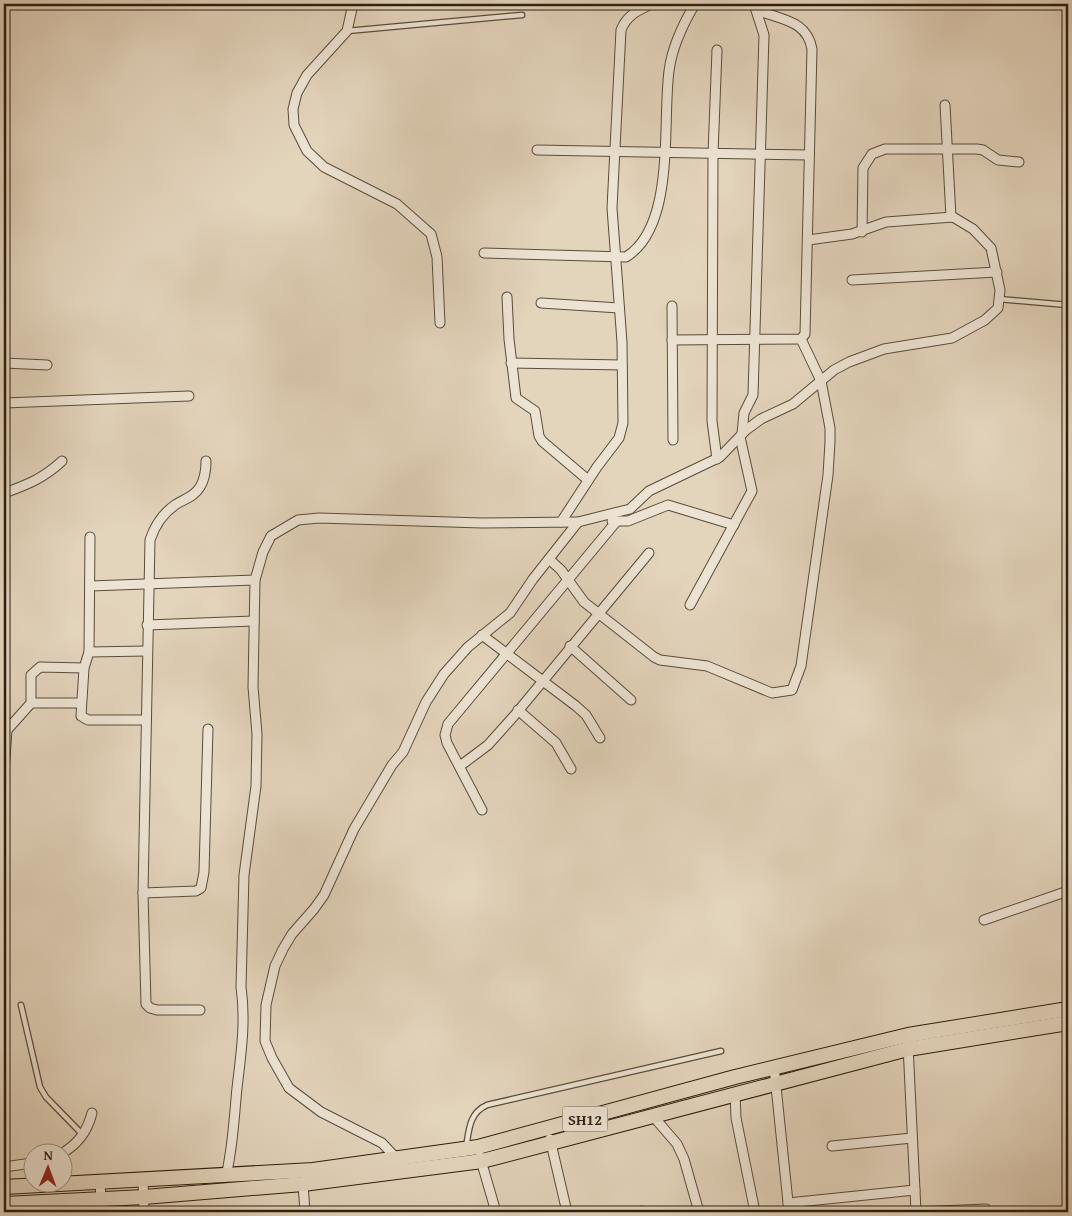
<svg xmlns="http://www.w3.org/2000/svg" width="1072" height="1216" font-family="'Gentium Book Plus',serif">
<style>
.lines{fill:none;stroke-linecap:round;stroke-linejoin:round}
.lane-casing{stroke:#5a4c3b;stroke-width:7}
.street-casing{stroke:#5a4c3b;stroke-width:11}
.primary-casing{stroke:#2d1e10;stroke-width:16}
.lane{stroke:#ede3d3;stroke-width:4.5}
.street{stroke:#ede3d3;stroke-width:9}
.primary{stroke:#e3d4bc;stroke-width:14}
.labels{text-anchor:middle;dominant-baseline:central;stroke-width:4;stroke-linejoin:round;paint-order:stroke}
.shield{fill:#ede3d3;stroke:#67594a;stroke-width:1}
.shield-label{font-size:15px;font-weight:bold;fill:#2d1e10}
</style>
<rect width="100%" height="100%" fill="#e3d4bc"/>
<filter id="stains"><feTurbulence type="fractalNoise" baseFrequency=".004" numOctaves="4"/><feColorMatrix values="0 0 0 0 .2 0 0 0 0 .09 0 0 0 0 .02 0 0 0 .5 -.17"/></filter>
<radialGradient id="worn" r=".72"><stop offset=".6" stop-color="#630" stop-opacity="0"/><stop offset="1" stop-color="#630" stop-opacity=".3"/></radialGradient>
<g class="lines">
<defs>
<g id="lane">
<polyline points="347,31 522,15"/>
<polyline points="999,299 1068,305"/>
<polyline points="21,1005 40,1087 46,1097 83,1135"/>
<path d="M466,1148C469,1130 469,1113 487,1105L721,1051"/>
</g>
<g id="street">
<polyline points="353,4 347,31 307,75 297,93 293,109 294,125 307,151 324,167 397,204 431,234 437,257 440,323"/>
<polyline points="717,50 713,154 712,421 717,459"/>
<polyline points="945,105 951,217"/>
<polyline points="537,150 809,155"/>
<polyline points="862,232 863,168 872,154 885,149 977,149 983,150 998,160 1019,162"/>
<path d="M484,253L626,257C676,226 662,123 669,71C672,47 683,24 695,4"/>
<polyline points="852,280 997,272"/>
<polyline points="507,297 509,339 516,398 535,411 539,436 542,441 588,480"/>
<polyline points="541,303 619,308"/>
<polyline points="672,306 673,440"/>
<path d="M672,340L801,339L805,334L812,49C807,20 781,20 757,10"/>
<polyline points="4,363 47,365"/>
<polyline points="511,363 622,365"/>
<polyline points="4,403 189,396"/>
<polyline points="742,434 744,413 753,395 764,35 754,4"/>
<path d="M4,493C27,485 44,478 62,461"/>
<polyline points="612,521 628,521 668,505 734,525"/>
<path d="M561,522L597,467L619,438L623,423L622,342L612,208L621,30C627,15 638,10 652,4"/>
<polyline points="90,537 89,652 84,668 81,716 88,720 146,720"/>
<polyline points="549,559 561,570 584,602 654,657 660,660 707,666 772,693 792,690 801,666 828,475 830,442 830,428 821,381 801,339"/>
<polyline points="90,586 255,580"/>
<polyline points="690,605 752,491 740,437"/>
<polyline points="147,625 254,621"/>
<polyline points="482,635 576,706 586,715 600,738"/>
<polyline points="570,646 631,700"/>
<polyline points="89,652 147,651"/>
<polyline points="81,703 33,703 31,700 31,675 40,667 84,668"/>
<polyline points="518,710 556,743 571,769"/>
<polyline points="460,766 488,745 514,716 649,553"/>
<polyline points="4,772 7,730 32,702"/>
<polyline points="482,810 447,743 445,735 448,724 616,522"/>
<polyline points="143,893 196,891 201,888 204,872 208,729"/>
<polyline points="984,920 1068,891"/>
<path d="M200,1010H157L150,1008L146,1004L143,893L150,540C155,525 162,514 175,505C184,499 194,497 200,487C205,479 206,470 206,461"/>
<polyline points="908,1045 916,1212"/>
<polyline points="774,1067 789,1212"/>
<polyline points="735,1093 736,1118 755,1212"/>
<polyline points="653,1116 677,1144 684,1159 699,1212"/>
<polyline points="550,1139 567,1212"/>
<polyline points="832,1146 912,1138"/>
<path d="M61,1154C78,1144 87,1132 92,1113"/>
<polyline points="480,1157 496,1212"/>
<polyline points="398,1160 382,1143 321,1112 289,1088 272,1058 265,1041 266,1005 275,966 283,949 292,934 314,909 324,895 354,829 392,765 403,752 426,702 444,674 468,647 510,613 533,579 578,522 630,509 649,491 720,457 746,430 761,419 793,404 834,370 849,362 884,349 952,338 985,320 998,308 1000,290 991,248 973,229 953,217 886,222 852,234 808,240"/>
<polyline points="4,1167 32,1163"/>
<path d="M226,1176C233,1147 234,1118 237,1088C241,1054 246,1021 241,987L244,875L256,786L257,734L253,687L255,580L263,552L271,536L298,520L319,518L482,523L578,522"/>
<polyline points="143,1180 144,1212"/>
<polyline points="100,1183 102,1212"/>
<polyline points="303,1184 305,1212"/>
<polyline points="788,1203 915,1190"/>
<polyline points="642,1211 642,1212"/>
<polyline points="916,1212 986,1209"/>
</g>
<g id="primary">
<polyline points="4,1187 313,1170 478,1147 735,1077 908,1035 1068,1009"/>
<polyline points="4,1204 144,1197 303,1184 482,1161 908,1049 1068,1023"/>
</g>
</defs>
<use href="#lane" class="lane-casing"/>
<use href="#street" class="street-casing"/>
<use href="#primary" class="primary-casing"/>
<use href="#lane" class="lane"/>
<use href="#street" class="street"/>
<use href="#primary" class="primary"/>
</g>
<g class="labels">
<rect class="shield" x="562.5" y="1106.5" width="45" height="25" rx="4"/>
<g class="shield-label">
<text x="585" y="1119">SH12</text>
</g>
</g>
<rect width="1072" height="1216" fill="none" stroke="#e3d4bc" stroke-width="20"/>
<rect x="5" y="5" width="1062" height="1206" fill="none" stroke="#2d1e10" stroke-width="2.5"/>
<rect x="10" y="10" width="1052" height="1196" fill="none" stroke="#2d1e10"/>
<g transform="translate(48 1168) rotate(1)"><circle r="24" fill="#ede3d3" stroke="#a09485"/>
<path d="M0-4L9 19L0 12L-9 19Z" fill="#8f2418"/>
<text y="-8" font-size="14" font-weight="bold" text-anchor="middle" fill="#2d1e10">N</text>
</g>
<rect width="100%" height="100%" filter="url(#stains)"/>
<rect width="100%" height="100%" fill="url(#worn)"/>
</svg>
